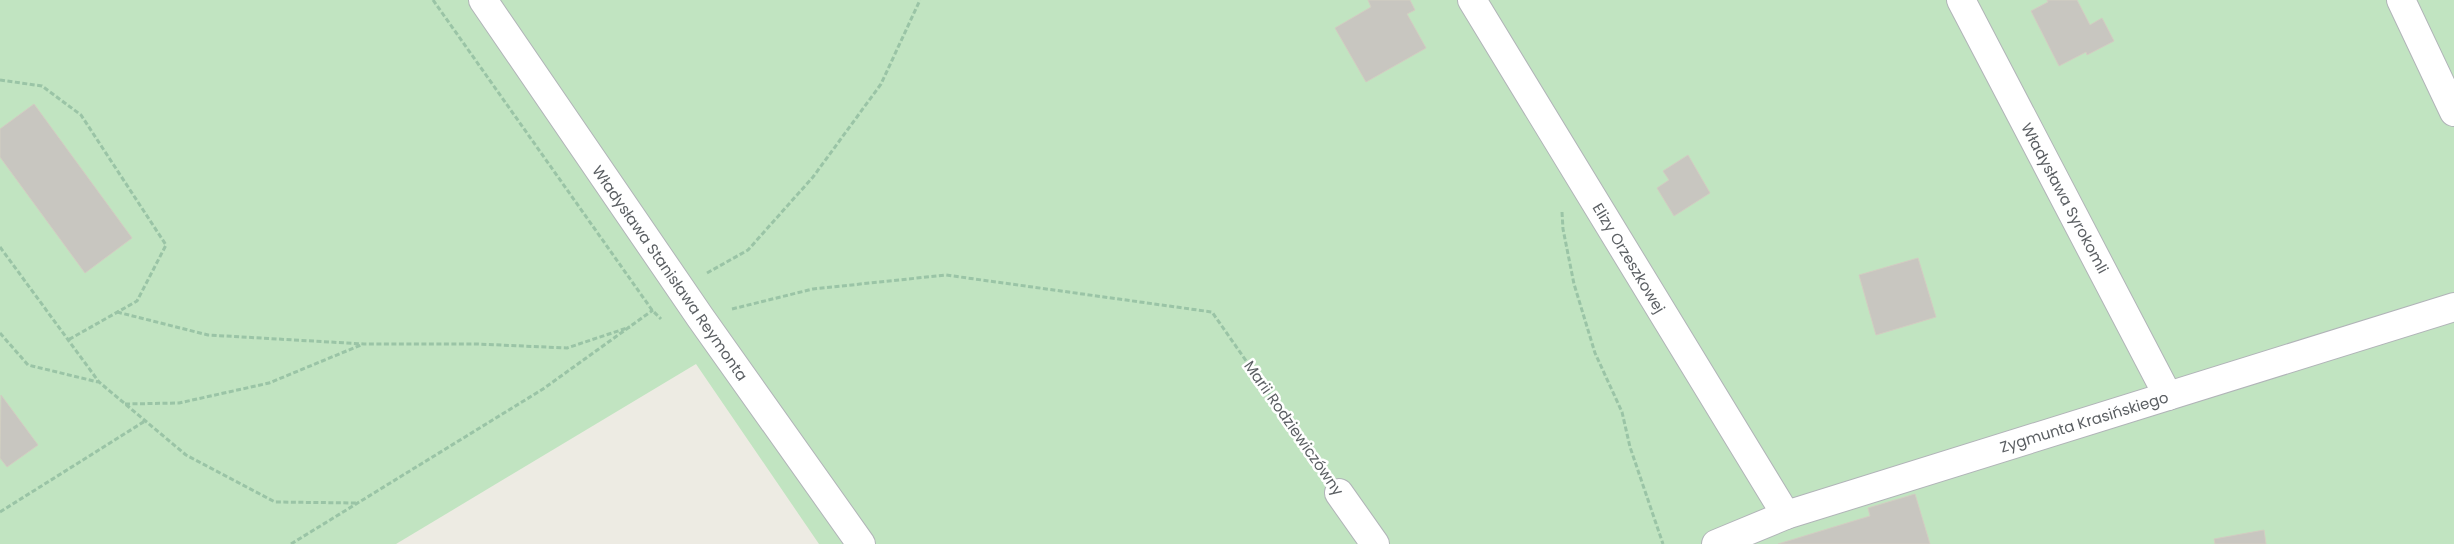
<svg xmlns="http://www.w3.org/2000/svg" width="2454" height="544" font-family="Poppins,sans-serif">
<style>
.green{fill:#c1e4c1}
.building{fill:#c8c6c0;stroke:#d2cdc2}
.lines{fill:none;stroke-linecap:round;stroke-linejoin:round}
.minor-casing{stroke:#b1b4b8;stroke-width:30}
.path{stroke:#9ac4a6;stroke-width:3;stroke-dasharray:5 2.5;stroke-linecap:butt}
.minor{stroke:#fff;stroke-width:28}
.labels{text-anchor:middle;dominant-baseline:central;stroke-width:5;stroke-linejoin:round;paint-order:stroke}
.street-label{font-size:15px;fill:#5b5f63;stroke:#fff}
</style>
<rect width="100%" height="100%" fill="#edebe3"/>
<polygon class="green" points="0,0 2454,0 2454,544 819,544 696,364 396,544 0,544"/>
<g class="building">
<polygon points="1368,0 1410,0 1415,10 1407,14 1426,48 1366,82 1335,28 1371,7"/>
<polygon points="2047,0 2077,0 2090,25 2102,18 2114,41 2087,55 2086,52 2059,66 2031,11 2048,2"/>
<polygon points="34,104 132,238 85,273 0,157 0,129"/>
<polygon points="1688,155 1710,193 1674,216 1657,188 1669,180 1663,171"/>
<polygon points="1918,258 1936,317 1876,335 1859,275"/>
<polygon points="1,395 38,445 7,467 0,458"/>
<polygon points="1915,494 1930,544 1778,544 1870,516 1868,508"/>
<polygon points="2264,530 2266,544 2215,544 2214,539"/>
</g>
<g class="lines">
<defs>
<g id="minor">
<polyline points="483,0 700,317 861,544"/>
<polyline points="1472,0 1786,515"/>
<polyline points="1961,0 2168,396"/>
<polyline points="2401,0 2454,112"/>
<polyline points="1339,493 1375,544"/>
<polyline points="1716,544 1786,515 2454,307"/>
</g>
</defs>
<use href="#minor" class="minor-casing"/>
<g class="path">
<polyline points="433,0 652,310 661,319"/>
<polyline points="0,80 42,86 81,115 166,245 137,301 68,340"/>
<polyline points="1562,212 1563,229 1574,284 1595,353 1622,412 1630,447 1663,544"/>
<polyline points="0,247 99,382 186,455 275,502 357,503"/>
<polyline points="707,273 748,250 813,177 881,84 920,0"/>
<polyline points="732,309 813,289 946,275 1212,312 1321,468"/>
<polyline points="117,312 208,335 364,344 477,344 567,348 630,327"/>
<polyline points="0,333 28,365 98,382"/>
<polyline points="125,404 179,403 269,383 361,345"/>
<polyline points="0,512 145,421"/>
<polyline points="291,544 543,389 653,310"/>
</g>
<use href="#minor" class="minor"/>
</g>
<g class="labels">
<g class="street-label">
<text transform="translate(2065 198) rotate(62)">Władysława Syrokomli</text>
<text transform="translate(1629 258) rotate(59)">Elizy Orzeszkowej</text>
<text transform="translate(670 273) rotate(55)">Władysława Stanisława Reymonta</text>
<text transform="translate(2084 422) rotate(-17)">Zygmunta Krasińskiego</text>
<text transform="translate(1294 428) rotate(55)">Marii Rodziewiczówny</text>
</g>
</g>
</svg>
